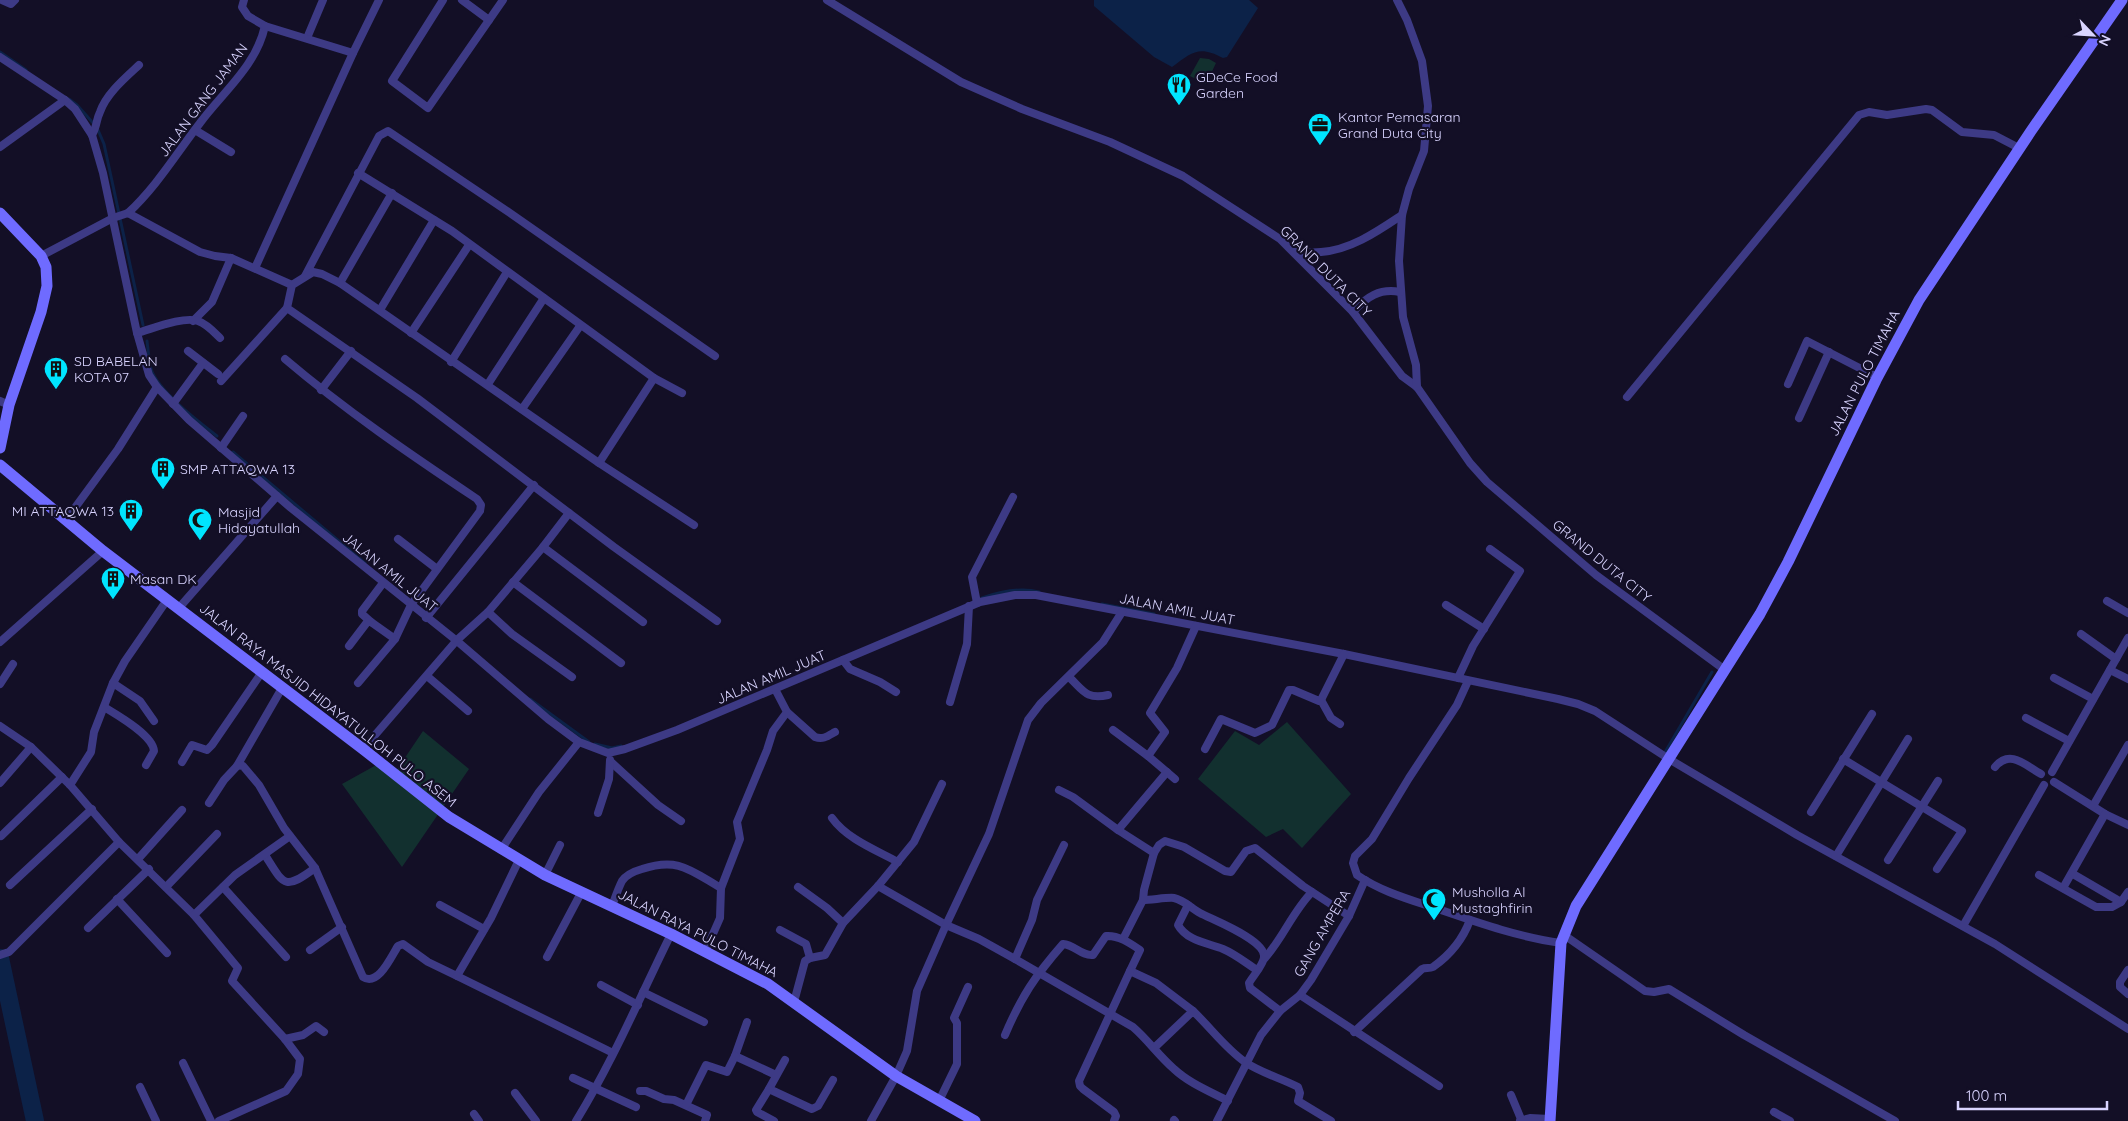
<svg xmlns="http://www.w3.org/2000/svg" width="2128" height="1121" font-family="Quicksand,sans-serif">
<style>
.green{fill:#12302f}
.water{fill:#0c2248}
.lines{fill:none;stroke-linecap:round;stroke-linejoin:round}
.stream{stroke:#0c2248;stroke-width:3}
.river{stroke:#0c2248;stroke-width:18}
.street{stroke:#3d3a85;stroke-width:8}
.secondary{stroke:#6f6bff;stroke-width:11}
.labels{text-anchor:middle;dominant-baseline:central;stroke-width:4.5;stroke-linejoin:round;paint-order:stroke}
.poi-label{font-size:14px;fill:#d9d4ff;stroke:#130f26;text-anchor:start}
.street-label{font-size:14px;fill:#d9d4ff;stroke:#130f26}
</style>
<rect width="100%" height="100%" fill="#130f26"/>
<g class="green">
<polygon points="1200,58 1209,59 1216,63 1206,84 1190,76"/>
<polygon points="1287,722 1351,794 1302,848 1283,829 1266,837 1198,779 1235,731 1259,745"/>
<polygon points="423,731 469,769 402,867 342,784 378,764 392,777"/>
</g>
<path class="water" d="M1094,0H1249L1258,8L1227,57L1223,58C1199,45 1192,52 1172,67L1154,57L1094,6Z"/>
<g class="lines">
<g class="stream">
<polyline points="0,52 26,70"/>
<polyline points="69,99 77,105 94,124"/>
<polyline points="98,130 104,144 143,325"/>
<path d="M147,341C148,350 149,360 151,369C158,391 199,422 217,436"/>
<polyline points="233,452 365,563"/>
<path d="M982,598C999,592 1020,587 1039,592"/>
<polyline points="1102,604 1154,614"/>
<polyline points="530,699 589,742"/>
<polyline points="595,744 612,748 621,746"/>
<polyline points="1664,754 1712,672"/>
</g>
<polyline class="river" points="0,958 35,1121"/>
<g class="street">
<polyline points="2,0 11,4 15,0"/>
<polyline points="443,0 392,81 428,108 503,0"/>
<polyline points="462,0 489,20"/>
<polyline points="827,0 961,82 1022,109 1110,142 1183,176 1280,239 1353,312 1402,376 1417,387 1470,463 1487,482 1596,575 1725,670"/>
<polyline points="1397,0 1407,20 1422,61 1428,106 1424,151 1409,189 1402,215 1399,261 1403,317 1416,365 1417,387"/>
<polyline points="307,38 323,0"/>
<polyline points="353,53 379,0"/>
<polyline points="0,57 65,100 75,109 92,135 103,173 137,333 149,375 157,387 189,420 291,508 457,641 548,719 579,742 608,753 625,749 677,730 980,602 1015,595 1036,595 1344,654 1558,699 1578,704 1595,711 1669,759 1797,835 1995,944 2128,1029"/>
<polyline points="195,130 231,152"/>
<path d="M92,135C97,127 96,120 100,112C106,94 125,78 139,65"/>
<polyline points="0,147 65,100"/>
<polyline points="358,173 452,231 654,378 599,463"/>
<path d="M128,213C157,186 176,154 200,123C224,91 256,66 265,26L248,16L242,7L244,0"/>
<path d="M1294,252C1303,252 1312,253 1321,252C1351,250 1378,231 1402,215"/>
<polyline points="41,256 113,218 128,213 200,252 215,256 231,258 292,285"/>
<polyline points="255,268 353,53 265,26"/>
<polyline points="305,276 379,136 388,131 510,213 715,356"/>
<polyline points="340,283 392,193"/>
<polyline points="380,310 434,220"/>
<path d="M1353,312C1366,297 1380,288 1400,292"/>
<polyline points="193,321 212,302 231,258"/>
<path d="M137,333C152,329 183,316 198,321C207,324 214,332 220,338"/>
<polyline points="411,333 469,245"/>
<polyline points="188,351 218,374"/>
<path d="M285,359C345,410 411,455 477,499L481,505L480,511L411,605L395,639L358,683"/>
<polyline points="451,362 507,272"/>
<polyline points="654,378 682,393"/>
<polyline points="221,381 287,308"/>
<polyline points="488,384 544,298"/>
<polyline points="1788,384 1807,341 1877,377"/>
<polyline points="321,390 351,351"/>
<polyline points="1627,397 1859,115 1869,112 1887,115 1926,109 1932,110 1962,132 1994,135 2019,148"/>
<polyline points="0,401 9,405"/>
<polyline points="173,404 203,363"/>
<polyline points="522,409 580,326"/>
<polyline points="1799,418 1829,352"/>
<polyline points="221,448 243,416"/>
<polyline points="66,520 118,449 157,387"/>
<polyline points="694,525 599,463 340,283 322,274 313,272 292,285 287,308 417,398 614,547 717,621"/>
<polyline points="398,539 437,569"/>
<polyline points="543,547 643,622"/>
<polyline points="513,582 621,663"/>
<polyline points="2107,601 2128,613"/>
<polyline points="977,603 972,577 1013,497"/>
<polyline points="1446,605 1484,629"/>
<polyline points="178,609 277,496"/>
<polyline points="488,612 512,634 572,677"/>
<polyline points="426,618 534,485"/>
<polyline points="371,622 362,614 362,611 383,583"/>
<polyline points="2081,634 2116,659"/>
<polyline points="0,642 103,551"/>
<polyline points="349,646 368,621 371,622 395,639"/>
<polyline points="843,660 850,669 880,682 896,692"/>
<polyline points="2110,670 2128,679"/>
<polyline points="427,676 468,711"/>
<path d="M1069,677C1083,690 1086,700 1108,695"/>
<polyline points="1458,678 1473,646 1520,571 1490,549"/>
<polyline points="2054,678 2093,699"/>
<path d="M1468,681L1457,705L1409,778L1372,839L1355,856L1353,863L1357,875C1380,891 1408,899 1435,908C1476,922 1518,937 1561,943"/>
<polyline points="113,683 140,701 154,721"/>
<polyline points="0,684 13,664"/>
<polyline points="1321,700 1331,718 1340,724"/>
<polyline points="950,702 967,644 969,606"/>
<path d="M104,707C117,715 153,735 154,751L146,765"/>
<path d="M787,712L815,737C823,740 828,736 835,732"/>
<polyline points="2026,718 2069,741"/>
<polyline points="0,726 31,747 70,785 119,842 194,915 238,968 232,981 285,1039 300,1059 298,1074 286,1091 219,1121"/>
<polyline points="1113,730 1148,756"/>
<polyline points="363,749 457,640 488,612 543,547 569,513"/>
<polyline points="1205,749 1221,719 1255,733 1272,725 1289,690 1293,690 1319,701 1321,700 1344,654"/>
<polyline points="1843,759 1962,831 1937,869"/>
<polyline points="182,762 192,745 207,750 212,745 262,672"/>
<polyline points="611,762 658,805 681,821"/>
<polyline points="237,766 282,688"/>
<path d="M1995,767C2010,749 2025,765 2041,774"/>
<polyline points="2052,772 2128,638"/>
<polyline points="1175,779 1148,756 1165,732 1150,713 1177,668 1196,626"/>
<polyline points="2054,782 2105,814 2128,825"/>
<polyline points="0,783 31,747"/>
<polyline points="70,785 91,752 94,732 113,683 125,661 167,600"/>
<polyline points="1059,790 1073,797 1118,830 1154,853 1159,845 1165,841 1184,847 1225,871 1231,872 1246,851 1255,848 1303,886 1349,916"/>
<path d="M209,803L224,780L238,765L243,766L259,785L284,828L315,868L363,977C378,987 391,957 398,946L403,944L428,962L457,976L491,918L519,860"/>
<polyline points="2093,806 2128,745"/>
<polyline points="1811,812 1872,714"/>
<polyline points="598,813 609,779 610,760"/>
<path d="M832,818C847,839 876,850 898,862"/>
<polyline points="1118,830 1167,772"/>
<polyline points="1,836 62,777"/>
<polyline points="501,850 539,792 579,742"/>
<path d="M265,855C284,885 284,891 315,868"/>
<polyline points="1836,856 1908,739"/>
<polyline points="138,859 182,810"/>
<polyline points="1888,860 1938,781"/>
<polyline points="545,875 560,845"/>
<polyline points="2039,875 2096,907 2112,907 2121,902 2073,874"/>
<polyline points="10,885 92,809"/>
<path d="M878,886L946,925L979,939L1015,959L1133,1027C1148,1040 1159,1056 1174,1069C1189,1083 1209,1091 1228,1101"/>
<polyline points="166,887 217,834"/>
<polyline points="223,887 286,957"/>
<polyline points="798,887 827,908 843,923"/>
<polyline points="2063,888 2105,814"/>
<polyline points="117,899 167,953"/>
<path d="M1143,900C1151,900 1169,897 1174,898C1184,900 1191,908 1200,913C1213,920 1266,940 1264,957C1264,964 1253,976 1249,983L1250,988L1280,1011"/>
<polyline points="2121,902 2128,892"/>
<polyline points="440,905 484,929"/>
<path d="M1188,905L1178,925C1187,941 1208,943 1223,949C1235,954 1246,963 1257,970"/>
<path d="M612,906C615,898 618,889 622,881C626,875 635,871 642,869C678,857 690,870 721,888"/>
<polyline points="194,915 235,875 290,836"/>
<polyline points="1963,926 2044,785"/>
<polyline points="88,928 149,869"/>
<polyline points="780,930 806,944 810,958"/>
<polyline points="1564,935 1645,991 1654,992 1669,989 1744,1035 1895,1121"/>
<polyline points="1123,939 1143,900 1144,890 1154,853"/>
<polyline points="310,950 342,927"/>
<polyline points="705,952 720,918 721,888 740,839 737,822 767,750 773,731 787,712 775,689"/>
<polyline points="0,955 9,952 119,842"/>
<polyline points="547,957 581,893"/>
<path d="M1265,958C1283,938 1293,911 1312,892"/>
<polyline points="1015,959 1032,920 1037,900 1064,845"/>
<polyline points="2128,970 2120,982 2120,987 2128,994"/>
<polyline points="457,976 613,1053"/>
<polyline points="601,985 638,1005"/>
<polyline points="643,992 704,1022"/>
<polyline points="1300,995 1439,1086"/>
<polyline points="794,1002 805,961 810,958 825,955 843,923 878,886 914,842 942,784"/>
<polyline points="747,1022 735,1056 776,1075"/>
<path d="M1354,1032L1422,969C1426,967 1429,969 1433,967C1450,955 1463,939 1470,920"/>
<path d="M1005,1035C1021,997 1035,976 1063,944C1075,945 1081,956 1093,955L1106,936C1118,935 1130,943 1140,950L1130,971L1156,983L1193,1011"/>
<polyline points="285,1039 303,1035 316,1026 324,1032"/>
<path d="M1154,1048L1193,1011C1211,1028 1225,1048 1245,1062C1261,1073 1281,1078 1298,1087L1300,1093L1298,1101L1331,1121"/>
<polyline points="785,1060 769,1089 812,1109 818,1106 833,1080"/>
<polyline points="183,1063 211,1121"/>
<polyline points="573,1078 636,1107"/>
<polyline points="140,1087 156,1121"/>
<polyline points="769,1089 756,1110 757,1112 774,1121"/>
<polyline points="640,1091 646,1091 664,1099 674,1100 707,1115 705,1121"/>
<polyline points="515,1093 536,1121"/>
<polyline points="1511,1095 1521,1119"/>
<polyline points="939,1101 957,1064 957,1023 954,1018 968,987"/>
<polyline points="686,1105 706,1065 727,1072 735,1056"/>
<polyline points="1774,1112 1790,1121"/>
<polyline points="474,1114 479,1121"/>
<polyline points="1174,1120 1175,1121"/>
<path d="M576,1121C613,1061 640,997 671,934"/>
<polyline points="871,1121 896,1076 907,1051 917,991 946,925 989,834 1028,720 1041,703 1103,642 1122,612"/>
<polyline points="1114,1121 1116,1116 1114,1112 1083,1089 1080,1086 1079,1081 1130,971"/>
<polyline points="1217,1121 1261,1035 1280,1011 1300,995 1311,980 1349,916 1365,880"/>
<polyline points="1520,1121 1530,1118 1550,1119"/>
</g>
<g class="secondary">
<polyline points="0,213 41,256 46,267 47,286 41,312 9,405 0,448"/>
<polyline points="0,465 103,551 363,749 449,817 545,875 671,934 768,984 896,1076 975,1121"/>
<polyline points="1550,1121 1561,943 1576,906 1760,614 1788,562 1876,380 1919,300 2031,131 2122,0"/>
</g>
</g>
<defs>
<symbol id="restaurant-pin" viewBox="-11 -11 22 30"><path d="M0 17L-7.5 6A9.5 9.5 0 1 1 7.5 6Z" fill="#00e5ff" stroke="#130f26"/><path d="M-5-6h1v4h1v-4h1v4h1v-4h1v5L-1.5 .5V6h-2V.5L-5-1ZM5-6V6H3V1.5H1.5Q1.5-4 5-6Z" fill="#111"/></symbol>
<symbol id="office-pin" viewBox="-11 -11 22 30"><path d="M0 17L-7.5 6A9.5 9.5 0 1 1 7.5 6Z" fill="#00e5ff" stroke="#130f26"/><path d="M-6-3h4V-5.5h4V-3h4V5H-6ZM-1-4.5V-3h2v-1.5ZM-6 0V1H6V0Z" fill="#111"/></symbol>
<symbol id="building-pin" viewBox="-11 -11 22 30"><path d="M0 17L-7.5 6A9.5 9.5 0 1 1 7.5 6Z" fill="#00e5ff" stroke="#130f26"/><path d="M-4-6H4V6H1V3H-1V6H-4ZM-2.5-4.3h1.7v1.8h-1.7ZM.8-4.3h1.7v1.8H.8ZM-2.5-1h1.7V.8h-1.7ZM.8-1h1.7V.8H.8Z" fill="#111"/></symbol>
<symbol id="mosque-pin" viewBox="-11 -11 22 30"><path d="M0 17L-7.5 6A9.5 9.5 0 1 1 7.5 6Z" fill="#00e5ff" stroke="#130f26"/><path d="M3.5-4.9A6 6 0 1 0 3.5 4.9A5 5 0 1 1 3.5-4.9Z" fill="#111"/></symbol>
</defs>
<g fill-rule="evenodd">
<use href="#restaurant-pin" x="1165" y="71" width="28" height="38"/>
<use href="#office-pin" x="1306" y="111" width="28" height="38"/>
<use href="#building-pin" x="42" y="355" width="28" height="38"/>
<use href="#building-pin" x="149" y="455" width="28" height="38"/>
<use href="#building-pin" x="117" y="497" width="28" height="38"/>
<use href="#mosque-pin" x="186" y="506" width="28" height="38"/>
<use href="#building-pin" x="99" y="565" width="28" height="38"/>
<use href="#mosque-pin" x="1420" y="886" width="28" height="38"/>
</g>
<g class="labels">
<g class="poi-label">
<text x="1196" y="77">GDeCe Food<tspan x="1196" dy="16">Garden</tspan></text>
<text x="1338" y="117">Kantor Pemasaran<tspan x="1338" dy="16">Grand Duta City</tspan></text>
<text x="74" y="361">SD BABELAN<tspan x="74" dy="16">KOTA 07</tspan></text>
<text x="180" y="469">SMP ATTAQWA 13</text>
<text x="114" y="511" text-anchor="end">MI ATTAQWA 13</text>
<text x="218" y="512">Masjid<tspan x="218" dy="16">Hidayatullah</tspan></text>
<text x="130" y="579">Masan DK</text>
<text x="1452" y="892">Musholla Al<tspan x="1452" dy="16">Mustaghfirin</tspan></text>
</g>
<g class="street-label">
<text transform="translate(203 100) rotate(-53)">JALAN GANG JAMAN</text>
<text transform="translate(1326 271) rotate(45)">GRAND DUTA CITY</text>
<text transform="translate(1864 373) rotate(-63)">JALAN PULO TIMAHA</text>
<text transform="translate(1602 561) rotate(39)">GRAND DUTA CITY</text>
<text transform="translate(390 572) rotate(39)">JALAN AMIL JUAT</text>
<text transform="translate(1177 609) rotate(11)">JALAN AMIL JUAT</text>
<text transform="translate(771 677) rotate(-23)">JALAN AMIL JUAT</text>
<text transform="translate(328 705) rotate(38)">JALAN RAYA MASJID HIDAYATULLOH PULO ASEM</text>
<text transform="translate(698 933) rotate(27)">JALAN RAYA PULO TIMAHA</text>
<text transform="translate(1322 933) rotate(-60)">GANG AMPERA</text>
</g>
</g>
<g transform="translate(2093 35) rotate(115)" stroke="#130f26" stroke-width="4" paint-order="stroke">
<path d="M0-4L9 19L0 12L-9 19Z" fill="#d9d4ff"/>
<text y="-8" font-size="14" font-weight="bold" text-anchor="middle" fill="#d9d4ff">N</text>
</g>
<path d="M1958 1101v8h149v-8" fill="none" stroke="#d9d4ff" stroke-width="2.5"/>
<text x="1966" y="1101" font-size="15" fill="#d9d4ff" stroke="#130f26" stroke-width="4" paint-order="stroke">100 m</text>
</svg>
